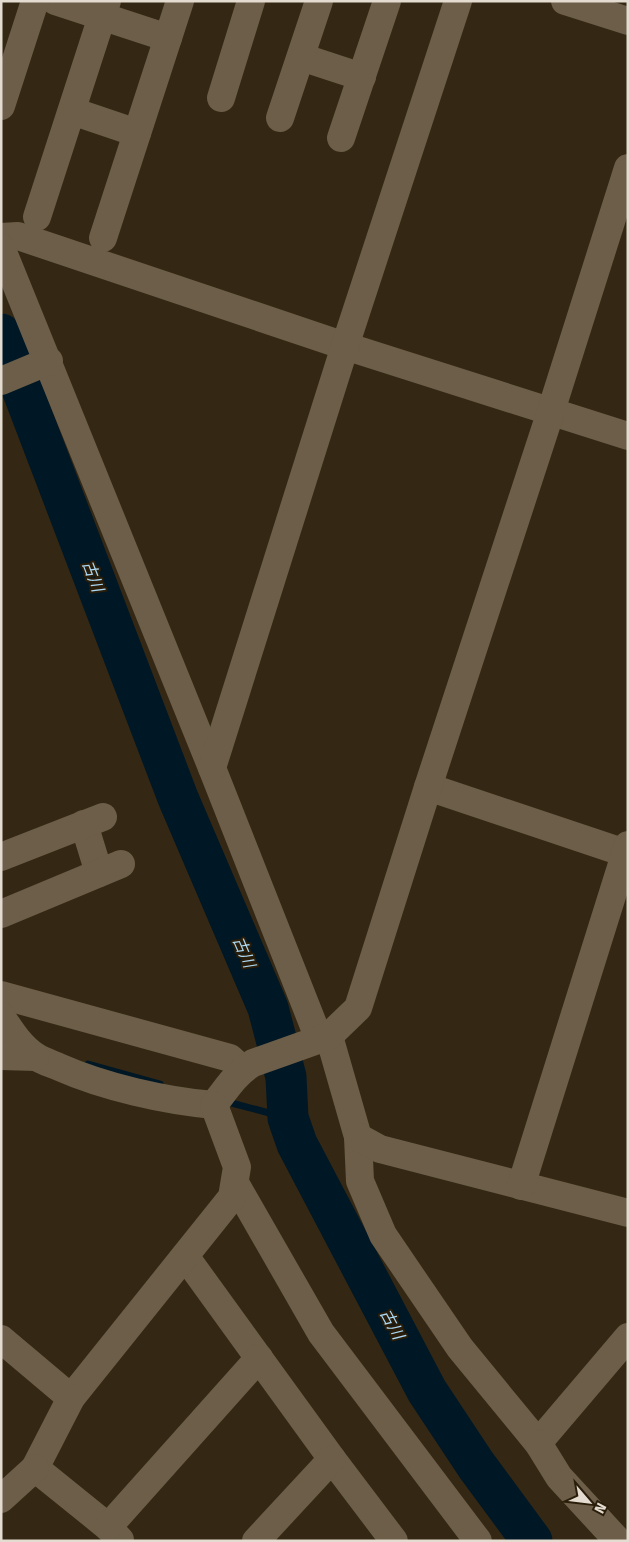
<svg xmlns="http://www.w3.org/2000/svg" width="629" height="1542" font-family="'Fira Sans','Noto Sans JP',sans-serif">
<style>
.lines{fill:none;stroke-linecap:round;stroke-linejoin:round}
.stream{stroke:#001725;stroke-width:7}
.river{stroke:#001725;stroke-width:41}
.minor{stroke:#6c5e48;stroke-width:28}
.labels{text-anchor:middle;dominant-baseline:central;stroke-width:4;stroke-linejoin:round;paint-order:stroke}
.water-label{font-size:16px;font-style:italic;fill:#abd8f5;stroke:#2a1e0a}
</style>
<rect width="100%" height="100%" fill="#342814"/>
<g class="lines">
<g class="stream">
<polyline points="88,1064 160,1084"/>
<polyline points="224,1101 288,1118"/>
</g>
<polyline class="river" points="1,334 178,798 268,1008 286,1077 288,1118 297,1144 427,1391 476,1465 532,1541"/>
<g class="minor">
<polyline points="55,1 168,38"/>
<polyline points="565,1 628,21"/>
<polyline points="301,57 362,77"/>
<polyline points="221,98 251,1"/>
<polyline points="1,106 35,1"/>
<polyline points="72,111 137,133"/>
<polyline points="280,118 319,1"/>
<polyline points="341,138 387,1"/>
<polyline points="37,217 107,1"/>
<polyline points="1,237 18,236 345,346 628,436"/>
<polyline points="103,238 180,1"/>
<polyline points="1,247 212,768 319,1039"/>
<polyline points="1,381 49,361"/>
<polyline points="212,768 345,346 458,1"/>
<polyline points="428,787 625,853"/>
<polyline points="84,824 99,873"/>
<polyline points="1,857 103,817"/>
<polyline points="1,914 121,864"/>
<polyline points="1,995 230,1058 242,1069"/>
<path d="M1,1016C11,1031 20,1046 35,1056C42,1061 52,1064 59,1067C104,1087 166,1101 214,1105"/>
<polyline points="329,1036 358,1137 360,1181 383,1235 460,1348 538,1443 628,1337"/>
<polyline points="1,1056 36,1057"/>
<path d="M214,1105C226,1089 236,1073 253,1063L329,1036L358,1008L428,787L551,411L628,168"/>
<polyline points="358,1137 380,1149 628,1213"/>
<polyline points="235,1183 321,1333 478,1541"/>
<polyline points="521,1186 628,845"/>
<polyline points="185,1256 332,1459 394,1541"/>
<polyline points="1,1339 71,1398 232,1197 237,1167 214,1105"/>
<polyline points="71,1398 35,1468 108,1527 120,1540"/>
<polyline points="538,1443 559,1477 618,1541"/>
<polyline points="1,1499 35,1468"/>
<polyline points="108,1527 259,1358"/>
<polyline points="256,1541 332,1459"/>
</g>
</g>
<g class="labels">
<g class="water-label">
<text transform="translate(93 576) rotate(69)">古川</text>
<text transform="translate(244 952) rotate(67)">古川</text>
<text transform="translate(392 1324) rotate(62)">古川</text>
</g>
</g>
<rect width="629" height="1542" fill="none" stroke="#e4dcd0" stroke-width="5"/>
<g transform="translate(589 1502) rotate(118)" stroke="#2a1e0a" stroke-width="4" paint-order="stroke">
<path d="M0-4L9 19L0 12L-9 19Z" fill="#e4dcd0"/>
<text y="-8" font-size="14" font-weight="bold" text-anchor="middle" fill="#e4dcd0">N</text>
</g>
</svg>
